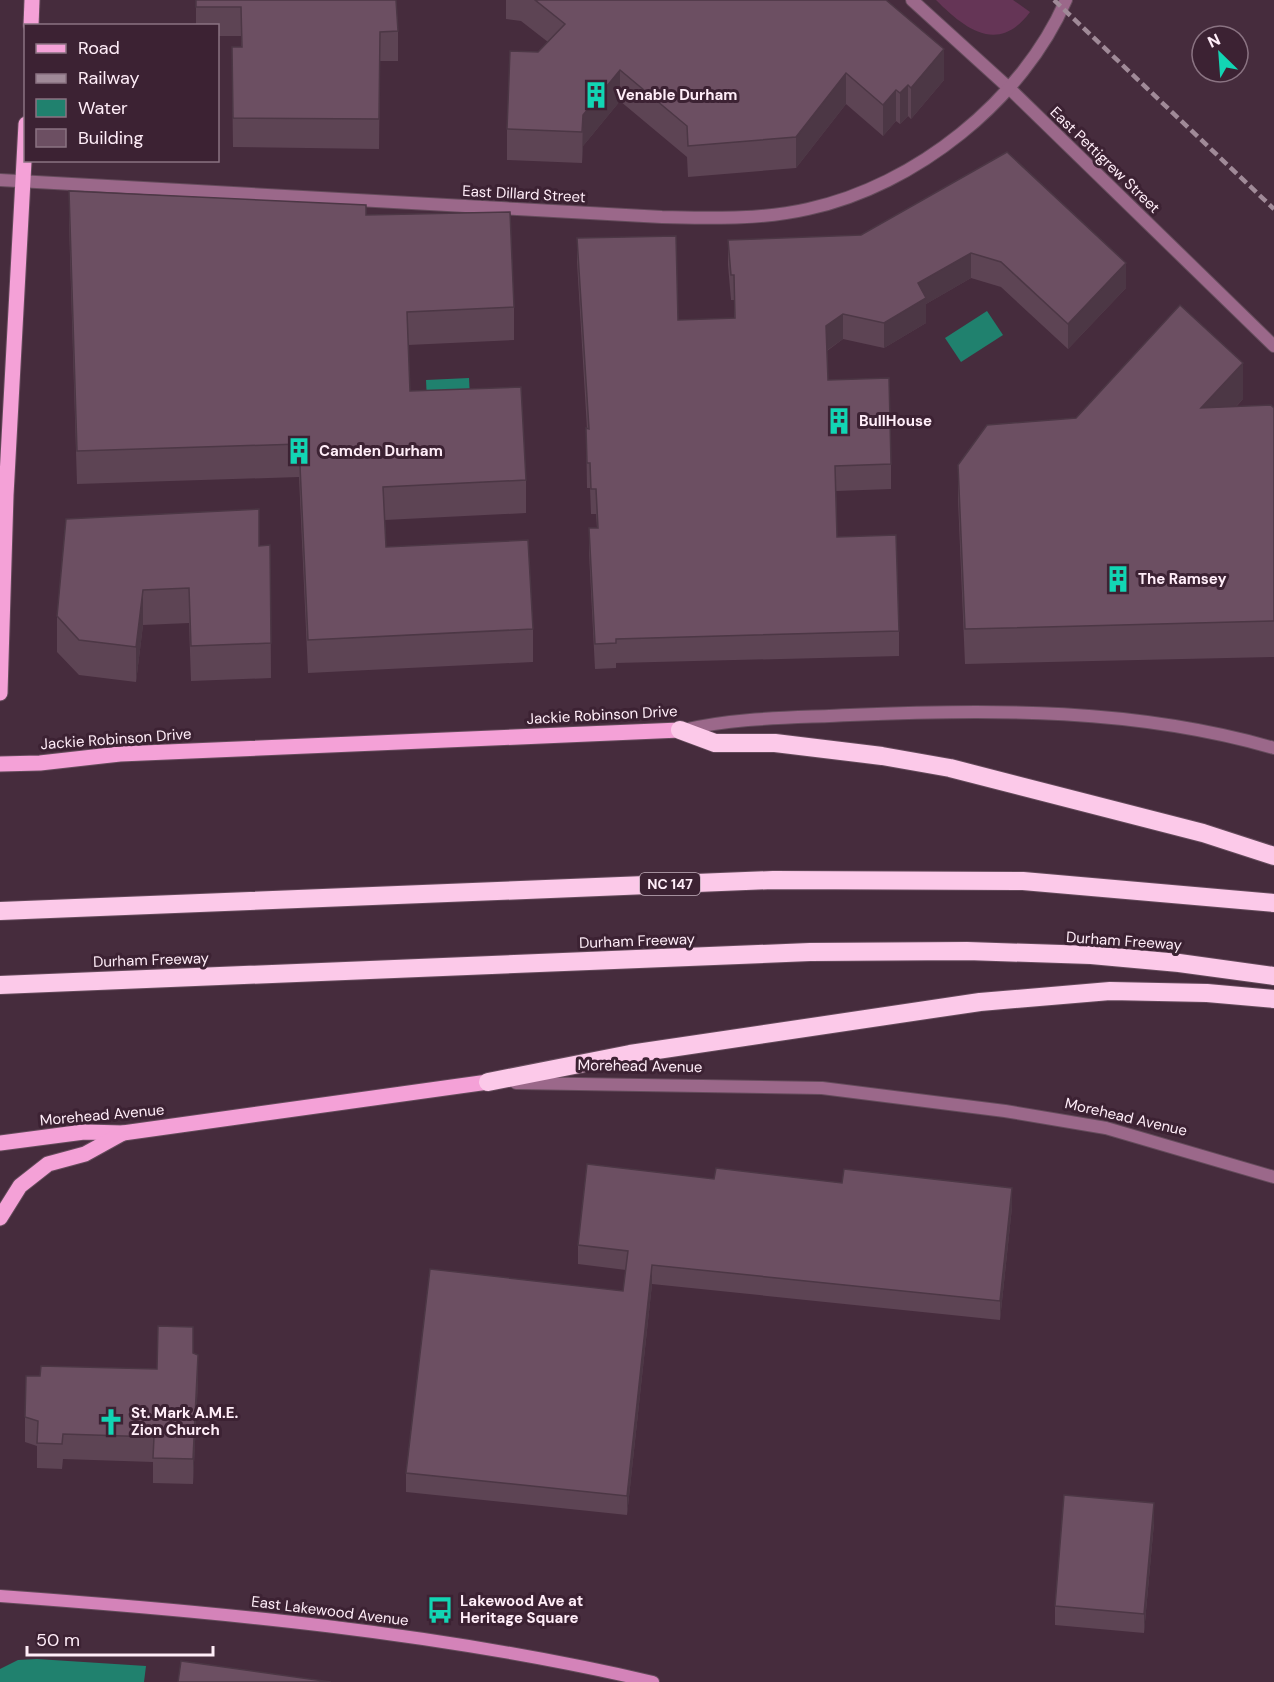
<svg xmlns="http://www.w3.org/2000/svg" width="1274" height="1682" font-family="'DM Sans',sans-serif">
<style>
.green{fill:#653556}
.water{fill:#20816e}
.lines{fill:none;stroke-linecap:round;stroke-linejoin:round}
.tertiary-casing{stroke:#644b5b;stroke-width:14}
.secondary-casing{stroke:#644b5b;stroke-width:14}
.primary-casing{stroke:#644b5b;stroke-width:17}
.motorway-casing{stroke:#644b5b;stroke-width:20}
.tertiary{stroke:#9b688a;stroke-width:12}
.secondary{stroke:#d483b9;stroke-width:12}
.primary{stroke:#f4a1d7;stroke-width:15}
.motorway{stroke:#fcc9e9;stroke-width:18}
.rail{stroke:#a08a98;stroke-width:4.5;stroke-dasharray:9 4.5;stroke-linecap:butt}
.wall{fill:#5d4454}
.shaded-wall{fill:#4c3745}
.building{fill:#6c4f62;stroke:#4c3745;stroke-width:1.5}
.labels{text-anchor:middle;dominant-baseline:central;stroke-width:6;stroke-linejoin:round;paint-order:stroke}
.shield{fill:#3c2233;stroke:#c4b0bd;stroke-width:1.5}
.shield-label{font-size:14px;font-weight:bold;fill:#ffedf8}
.poi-label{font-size:15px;font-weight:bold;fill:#ffedf8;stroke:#3c2233;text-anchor:start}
.street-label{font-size:15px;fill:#ffedf8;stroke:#3c2233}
</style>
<rect width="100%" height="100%" fill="#462c3d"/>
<path class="green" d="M936,0H1013L1030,12C998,55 965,29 936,0Z"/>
<g class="water">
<polygon points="987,311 1003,335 961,362 945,338"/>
<polygon points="469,378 470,399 427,401 426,380"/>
<polygon points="37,1659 146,1666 144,1682 0,1682 0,1669 18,1660"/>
</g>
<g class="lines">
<defs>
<g id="tertiary">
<polyline points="912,0 1010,89 1274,346"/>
<path d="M0,180L662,217C711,218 760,220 808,209C915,186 1023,100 1066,0"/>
<path d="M683,730C738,717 794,718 850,715C993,709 1136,708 1274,748"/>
<polyline points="516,1083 822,1088 1005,1111 1106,1128 1274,1177"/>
</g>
<path id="secondary" d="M0,1596C220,1612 438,1632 653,1682"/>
<g id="primary">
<polyline points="31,26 32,0"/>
<polyline points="0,693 6,495 26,124"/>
<polyline points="0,764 40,763 120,754 680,730"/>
<polyline points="0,1143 84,1132 123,1133 488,1082"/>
<polyline points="0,1218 20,1186 48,1164 85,1154 123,1133"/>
</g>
<g id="motorway">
<polyline points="680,730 715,743 775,743 882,756 950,768 1203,833 1274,856"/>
<polyline points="0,911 773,880 1023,881 1274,903"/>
<polyline points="0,985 810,952 967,951 1091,955 1179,963 1274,976"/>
<polyline points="488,1082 630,1054 980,1002 1110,991 1207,993 1274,999"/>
</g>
</defs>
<use href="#tertiary" class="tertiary-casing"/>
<use href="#secondary" class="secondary-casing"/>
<use href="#primary" class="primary-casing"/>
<use href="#motorway" class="motorway-casing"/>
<use href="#tertiary" class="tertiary"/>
<use href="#secondary" class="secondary"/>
<use href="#primary" class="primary"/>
<use href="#motorway" class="motorway"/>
<polyline class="rail" points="1054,0 1274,209"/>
</g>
<g class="wall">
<polygon points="196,0 398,31 398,61 380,61 379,149 233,147 232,77 241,47 241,36 218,36 218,26 196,26"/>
<polygon points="506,0 886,0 944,80 911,119 908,116 900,124 896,121 883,136 846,104 796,168 688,177 687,157 620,101 583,146 582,163 507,160 507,129 538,52 548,42 521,21 506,19"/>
<polygon points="1007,152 1126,288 1068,349 1001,287 971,278 926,304 926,323 884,348 843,339 827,351 828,380 891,464 891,489 836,491 837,537 899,631 899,656 616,663 616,668 595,669 589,553 589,528 597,528 596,514 591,514 590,488 587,488 586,428 587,429 577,262 577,238 678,320 734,318 734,300 731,300 728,265 728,240 861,235"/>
<polygon points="69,191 366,215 514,307 514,340 408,345 410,391 526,480 526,513 385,520 386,547 533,629 533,662 308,673 299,477 77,484 69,224"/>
<polygon points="1243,399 1236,407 1274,408 1274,657 965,664 958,500 958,465 1076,418"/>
<polygon points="270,545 271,678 191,681 189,623 143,625 136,682 79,675 57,652 57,616 259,546"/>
<polygon points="714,1179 1012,1207 1000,1320 652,1284 627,1515 406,1492 406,1473 623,1291 626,1270 578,1264 578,1245"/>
<polygon points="193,1353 198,1380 193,1484 153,1483 153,1462 63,1459 62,1469 37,1468 37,1446 25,1442 25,1417 40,1376 157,1369"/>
<polygon points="1154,1523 1144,1633 1055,1625 1055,1606"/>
</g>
<g class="shaded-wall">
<polygon points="944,49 944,80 911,119 911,88"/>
<polygon points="620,70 620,101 583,146 582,163 583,115"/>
<polygon points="846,73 846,104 796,168 796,137"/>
<polygon points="908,85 908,116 900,124 900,93"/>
<polygon points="896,90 896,121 883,136 883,105"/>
<polygon points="971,253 971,278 926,304 926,323 884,348 884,323 918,283"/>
<polygon points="1126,263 1126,288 1068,349 1068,324"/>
<polygon points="843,314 843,339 826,351 826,326"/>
<polygon points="1243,363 1243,399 1201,444 1201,408"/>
<polygon points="143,590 143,625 136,682 136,647"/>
<polygon points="1012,1188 1012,1207 1000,1320 1000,1301"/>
<polygon points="652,1265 652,1284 627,1515 627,1496"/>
<polygon points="198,1355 198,1380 193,1484 193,1459"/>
<polygon points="1154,1503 1154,1523 1144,1633 1144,1614"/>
</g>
<g class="building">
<polygon points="196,0 396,0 398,31 380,32 379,119 233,118 232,47 242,47 241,7 196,7"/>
<polygon points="535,0 886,0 944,49 911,88 908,85 900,93 896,90 883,105 846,73 796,137 688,146 687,126 620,70 583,115 582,132 507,129 510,51 538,52 565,24"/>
<polygon points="1007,152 1126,263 1068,324 1001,262 971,253 918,283 926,298 884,323 843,314 826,326 828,380 889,378 891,464 835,466 837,537 896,535 899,631 616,639 616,643 595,644 589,528 598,528 596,489 591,489 590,463 587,463 586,428 589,429 577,238 676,236 678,320 735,318 734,275 731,275 728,240 861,235"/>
<polygon points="69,191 366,205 366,215 510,212 514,307 407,312 410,391 521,387 526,480 383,487 386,547 528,540 533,629 308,640 299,444 77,451"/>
<polygon points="1180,305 1243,363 1201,408 1271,405 1274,408 1274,621 965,629 958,465 987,425 1076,418"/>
<polygon points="259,509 259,546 270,545 271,643 191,646 189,588 143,590 136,647 79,640 57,616 66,519"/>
<polygon points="587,1164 714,1179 716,1168 842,1183 844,1169 1012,1188 1000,1301 652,1265 627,1496 406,1473 430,1269 623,1291 628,1251 578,1245"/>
<polygon points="158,1326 193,1327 193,1353 198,1355 193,1459 153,1458 154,1437 63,1434 62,1444 37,1443 38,1421 25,1417 26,1376 40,1376 41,1366 157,1369"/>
<polygon points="1064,1495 1154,1503 1144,1614 1055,1606"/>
<polygon points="181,1661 331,1682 178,1682"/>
</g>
<defs>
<symbol id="building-bare" viewBox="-9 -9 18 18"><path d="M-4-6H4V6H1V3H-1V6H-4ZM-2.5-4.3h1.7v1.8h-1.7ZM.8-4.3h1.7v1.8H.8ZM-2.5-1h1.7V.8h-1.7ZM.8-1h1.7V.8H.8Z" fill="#12d5b4" stroke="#3c2233" stroke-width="2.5" paint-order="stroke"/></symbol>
<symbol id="church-bare" viewBox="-9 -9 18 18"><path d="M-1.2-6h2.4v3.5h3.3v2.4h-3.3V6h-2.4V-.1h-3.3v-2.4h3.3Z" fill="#12d5b4" stroke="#3c2233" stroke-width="2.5" paint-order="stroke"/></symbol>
<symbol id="bus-bare" viewBox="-9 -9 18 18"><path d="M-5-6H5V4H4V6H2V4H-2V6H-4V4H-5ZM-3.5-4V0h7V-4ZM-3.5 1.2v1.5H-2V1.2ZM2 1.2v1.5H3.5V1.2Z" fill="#12d5b4" stroke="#3c2233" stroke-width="2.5" paint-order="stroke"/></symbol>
</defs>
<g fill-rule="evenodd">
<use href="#building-bare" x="577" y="76" width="38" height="38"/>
<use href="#building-bare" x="820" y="402" width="38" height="38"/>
<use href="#building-bare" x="280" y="432" width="38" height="38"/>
<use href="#building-bare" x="1099" y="560" width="38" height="38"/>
<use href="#church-bare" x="92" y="1403" width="38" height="38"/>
<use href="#bus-bare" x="421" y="1591" width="38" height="38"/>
</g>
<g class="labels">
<rect class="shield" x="640" y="873" width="60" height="22" rx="4.5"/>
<g class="shield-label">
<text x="670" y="884">NC 147</text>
</g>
<g class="poi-label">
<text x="616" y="95">Venable Durham</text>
<text x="859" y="421">BullHouse</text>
<text x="319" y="451">Camden Durham</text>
<text x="1138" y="579">The Ramsey</text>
<text x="131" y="1413">St. Mark A.M.E.<tspan x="131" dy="17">Zion Church</tspan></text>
<text x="460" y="1601">Lakewood Ave at<tspan x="460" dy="17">Heritage Square</tspan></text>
</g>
<g class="street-label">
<text transform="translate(1105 160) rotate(44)">East Pettigrew Street</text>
<text transform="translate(524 194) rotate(3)">East Dillard Street</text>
<text transform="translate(602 715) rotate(-3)">Jackie Robinson Drive</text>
<text transform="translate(116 739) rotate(-4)">Jackie Robinson Drive</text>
<text transform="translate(637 941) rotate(-2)">Durham Freeway</text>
<text transform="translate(1124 941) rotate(4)">Durham Freeway</text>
<text transform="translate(151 960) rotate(-2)">Durham Freeway</text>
<text transform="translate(640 1066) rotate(1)">Morehead Avenue</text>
<text transform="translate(102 1115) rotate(-5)">Morehead Avenue</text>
<text transform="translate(1126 1117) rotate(13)">Morehead Avenue</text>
<text transform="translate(330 1611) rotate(7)">East Lakewood Avenue</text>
</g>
</g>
<rect x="24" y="24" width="195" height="138" fill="#3c2233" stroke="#8a7382" stroke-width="1.5"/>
<rect x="36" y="44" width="30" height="9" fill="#f4a1d7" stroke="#8a7382" stroke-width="1.5"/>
<text x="78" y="54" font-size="18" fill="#ffedf8">Road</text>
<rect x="36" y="74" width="30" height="9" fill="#a08a98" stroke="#8a7382" stroke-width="1.5"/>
<text x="78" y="84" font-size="18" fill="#ffedf8">Railway</text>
<rect x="36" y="99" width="30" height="18" fill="#20816e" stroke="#8a7382" stroke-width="1.5"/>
<text x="78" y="114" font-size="18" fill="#ffedf8">Water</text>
<rect x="36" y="129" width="30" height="18" fill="#6c4f62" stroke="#8a7382" stroke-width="1.5"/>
<text x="78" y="144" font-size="18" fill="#ffedf8">Building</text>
<g transform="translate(1220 54) rotate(335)"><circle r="28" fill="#3c2233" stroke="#8a7382" stroke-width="1.5"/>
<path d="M0-4.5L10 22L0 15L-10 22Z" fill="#12d5b4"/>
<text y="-9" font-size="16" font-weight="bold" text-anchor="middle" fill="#ffedf8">N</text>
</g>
<path d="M27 1646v9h186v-9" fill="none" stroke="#ffedf8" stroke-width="3"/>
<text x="36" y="1646" font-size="18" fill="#ffedf8" stroke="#3c2233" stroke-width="4.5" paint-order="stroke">50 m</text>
</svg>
